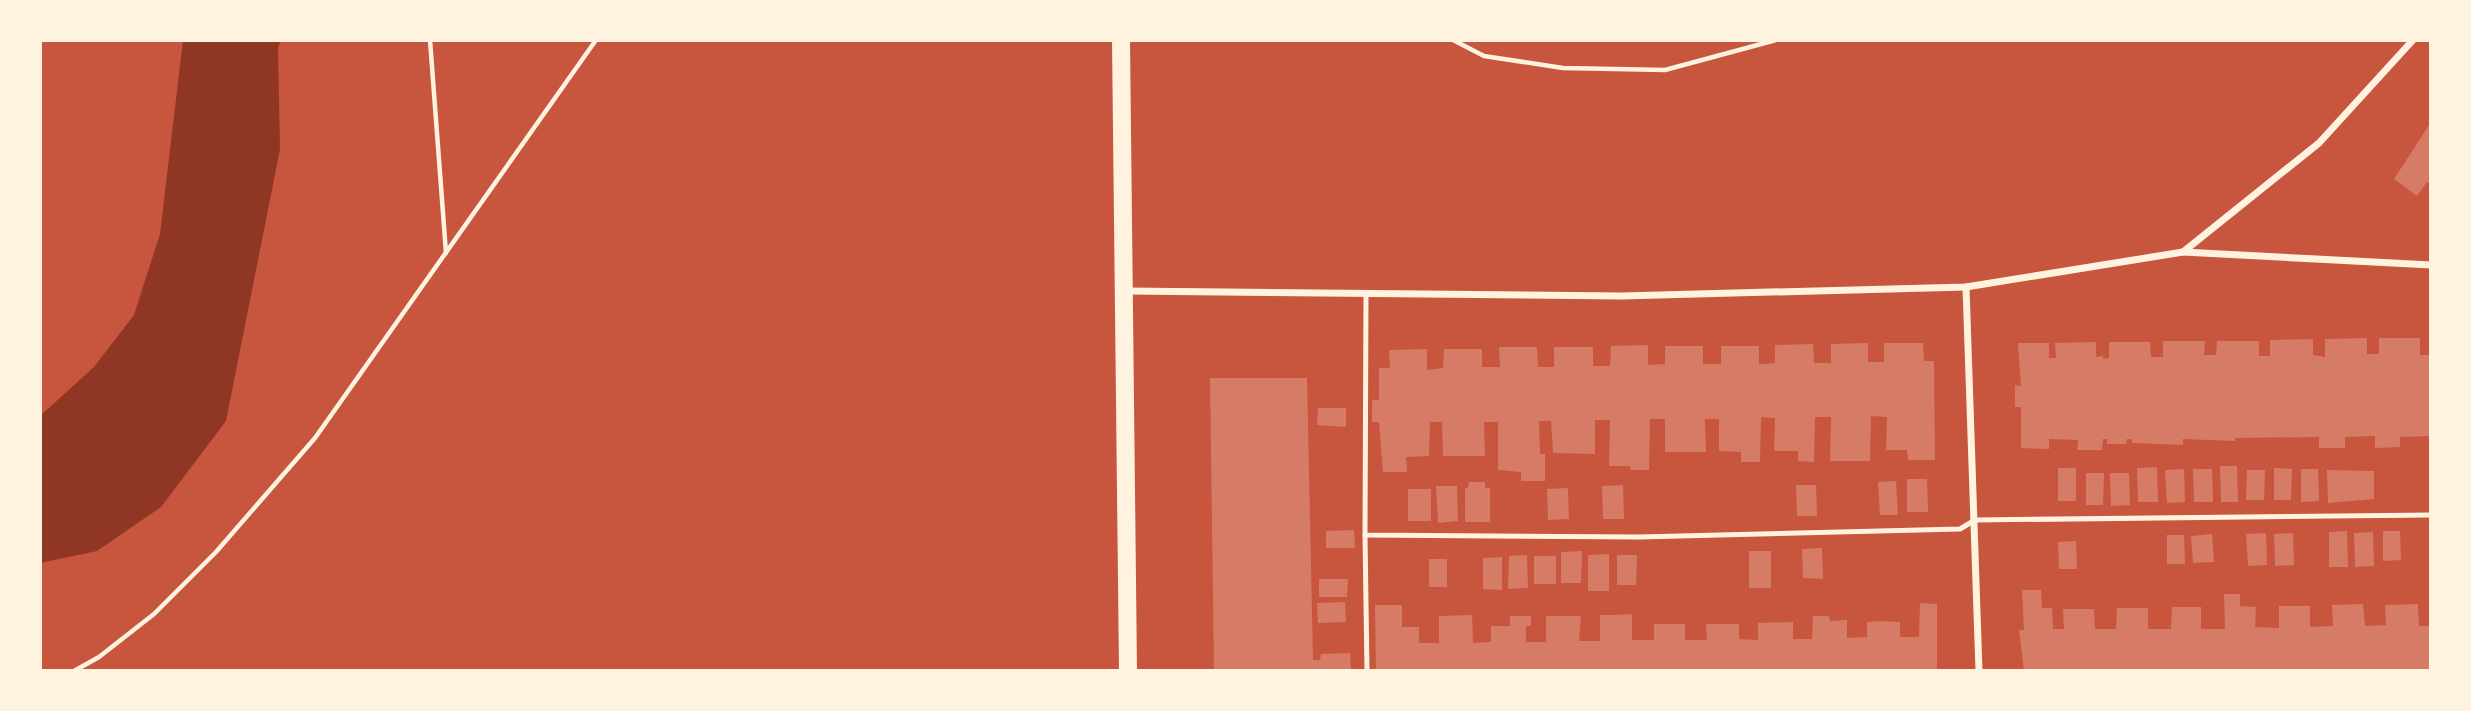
<svg xmlns="http://www.w3.org/2000/svg" width="2471" height="711" font-family="Quicksand,sans-serif">
<style>
.water{fill:#8f3625}
.building{fill:#d67c66}
.lines{fill:none;stroke-linecap:round;stroke-linejoin:round}
.path{stroke:#fff3e0;stroke-width:4.5}
.service{stroke:#fff3e0;stroke-width:5}
.minor{stroke:#fff3e0;stroke-width:7}
.primary{stroke:#fff3e0;stroke-width:18}
</style>
<rect width="100%" height="100%" fill="#c8553d"/>
<polygon class="water" points="183,40 281,40 278,48 280,149 226,421 161,507 97,551 40,563 40,416 94,367 134,315 160,234"/>
<g class="building">
<polygon points="2431,122 2431,185 2427,182 2417,196 2394,179"/>
<polygon points="2367,338 2367,354 2379,354 2379,338 2420,338 2420,355 2431,355 2431,436 2400,437 2400,447 2375,448 2375,436 2373,436 2345,437 2345,448 2319,448 2319,437 2235,438 2235,441 2183,439 2183,445 2133,443 2131,439 2127,439 2126,444 2107,444 2107,439 2103,439 2102,450 2077,450 2078,440 2049,439 2049,449 2021,448 2021,407 2015,407 2015,385 2021,386 2018,343 2049,343 2049,358 2056,358 2055,343 2096,342 2096,357 2103,356 2103,359 2109,358 2109,342 2150,342 2151,357 2163,357 2163,341 2205,341 2204,355 2216,355 2217,341 2259,341 2259,356 2270,356 2270,340 2313,339 2313,355 2325,357 2325,339"/>
<polygon points="1868,343 1868,362 1884,362 1884,343 1923,343 1924,361 1934,361 1935,460 1908,460 1907,450 1886,450 1887,417 1871,416 1870,461 1830,461 1831,417 1815,417 1814,462 1798,461 1798,451 1774,451 1775,418 1761,417 1760,462 1741,462 1741,452 1719,451 1719,419 1705,419 1706,452 1665,452 1665,419 1650,419 1649,470 1631,470 1630,466 1609,466 1610,420 1595,420 1595,454 1553,453 1551,421 1539,421 1540,454 1545,454 1545,481 1521,481 1521,472 1498,470 1498,422 1484,422 1485,456 1443,456 1442,422 1430,422 1429,456 1406,457 1407,472 1383,472 1379,422 1372,422 1372,400 1379,400 1379,368 1390,368 1389,350 1427,349 1427,370 1443,368 1444,349 1482,349 1482,367 1500,367 1499,347 1537,347 1538,367 1554,367 1554,347 1593,347 1593,366 1610,366 1611,346 1648,345 1648,365 1665,364 1665,346 1703,346 1703,364 1721,364 1721,346 1759,346 1759,364 1766,364 1775,363 1775,345 1813,344 1814,363 1831,363 1831,344"/>
<polygon points="1210,378 1307,378 1313,660 1320,660 1321,654 1350,653 1351,671 1214,671"/>
<polygon points="1318,408 1346,408 1346,427 1317,425"/>
<polygon points="2220,466 2237,466 2238,502 2221,502"/>
<polygon points="2157,467 2158,502 2138,502 2137,468"/>
<rect x="2058" y="468" width="18" height="33"/>
<polygon points="2274,468 2292,469 2291,500 2274,500"/>
<polygon points="2184,469 2185,502 2167,503 2165,470"/>
<polygon points="2193,469 2212,469 2213,502 2194,502"/>
<polygon points="2301,469 2318,469 2319,501 2301,502"/>
<polygon points="2247,470 2265,470 2264,500 2246,500"/>
<polygon points="2327,470 2374,471 2374,499 2328,503"/>
<polygon points="2086,473 2104,473 2103,505 2086,505"/>
<polygon points="2110,473 2129,473 2130,505 2111,506"/>
<polygon points="1907,479 1927,479 1928,512 1907,512"/>
<polygon points="1896,481 1898,515 1880,515 1878,482"/>
<polygon points="1469,482 1485,482 1485,488 1490,488 1490,522 1465,522 1465,488 1468,488"/>
<polygon points="1623,485 1624,519 1603,519 1602,486"/>
<polygon points="1796,485 1816,485 1817,516 1797,516"/>
<polygon points="1436,486 1457,486 1458,521 1438,523"/>
<polygon points="1568,488 1569,519 1548,520 1547,489"/>
<rect x="1408" y="489" width="23" height="32"/>
<polygon points="1354,530 1355,548 1326,548 1326,531"/>
<polygon points="2347,531 2348,567 2329,567 2329,532"/>
<polygon points="2383,531 2400,531 2401,560 2383,561"/>
<polygon points="2373,532 2374,566 2355,567 2354,533"/>
<polygon points="2266,533 2267,565 2248,566 2246,534"/>
<polygon points="2293,533 2294,565 2275,566 2274,534"/>
<polygon points="2212,534 2214,562 2193,563 2191,536"/>
<polygon points="2167,535 2184,535 2185,564 2167,564"/>
<polygon points="2076,541 2077,569 2059,569 2058,542"/>
<polygon points="1822,548 1823,579 1803,578 1802,549"/>
<polygon points="1582,551 1581,583 1561,583 1561,552"/>
<rect x="1749" y="551" width="22" height="37"/>
<polygon points="1609,554 1609,591 1588,591 1588,555"/>
<polygon points="1527,555 1528,588 1508,589 1509,556"/>
<polygon points="1617,555 1637,555 1636,585 1617,585"/>
<rect x="1534" y="556" width="22" height="28"/>
<polygon points="1502,557 1502,590 1483,589 1483,558"/>
<rect x="1429" y="559" width="18" height="28"/>
<polygon points="1319,579 1348,579 1347,597 1319,597"/>
<polygon points="2022,590 2041,590 2042,608 2052,608 2053,629 2064,629 2063,609 2094,609 2095,629 2116,629 2117,608 2148,608 2148,629 2171,629 2172,607 2201,607 2201,629 2225,629 2224,594 2240,594 2240,606 2256,607 2255,627 2279,628 2279,606 2310,606 2310,627 2333,626 2332,605 2363,604 2365,626 2386,625 2385,605 2418,604 2419,626 2431,626 2431,671 2024,671 2019,630 2024,630"/>
<polygon points="1345,602 1346,622 1318,623 1317,603"/>
<polygon points="1920,603 1937,604 1937,671 1376,671 1375,605 1402,605 1402,627 1419,627 1419,643 1439,643 1439,616 1472,615 1473,643 1491,642 1491,626 1510,626 1510,616 1531,616 1531,626 1526,626 1526,642 1546,642 1546,616 1581,616 1579,641 1600,641 1600,615 1614,615 1632,614 1632,640 1654,640 1654,624 1685,624 1685,640 1707,640 1706,624 1739,624 1739,639 1758,640 1758,623 1793,622 1793,639 1812,639 1813,616 1829,616 1830,621 1847,620 1847,638 1867,637 1867,622 1881,621 1900,622 1900,637 1919,637"/>
</g>
<g class="lines">
<g class="path">
<polyline points="430,40 446,253"/>
<polyline points="1453,40 1484,56 1563,68 1665,70 1776,40"/>
<polyline points="74,671 99,657 154,614 216,552 315,438 596,40"/>
</g>
<g class="service">
<polyline points="1366,294 1365,535 1639,537 1960,529 1975,520 2431,515"/>
<polyline points="1365,535 1367,671"/>
</g>
<g class="minor">
<polyline points="2183,252 2431,265"/>
<polyline points="1966,287 1979,671"/>
<polyline points="1126,291 1622,296 1966,287 2183,252 2319,143 2413,40"/>
</g>
<polyline class="primary" points="1121,40 1128,671"/>
</g>
<rect width="2471" height="711" fill="none" stroke="#fff3e0" stroke-width="84"/>
</svg>
